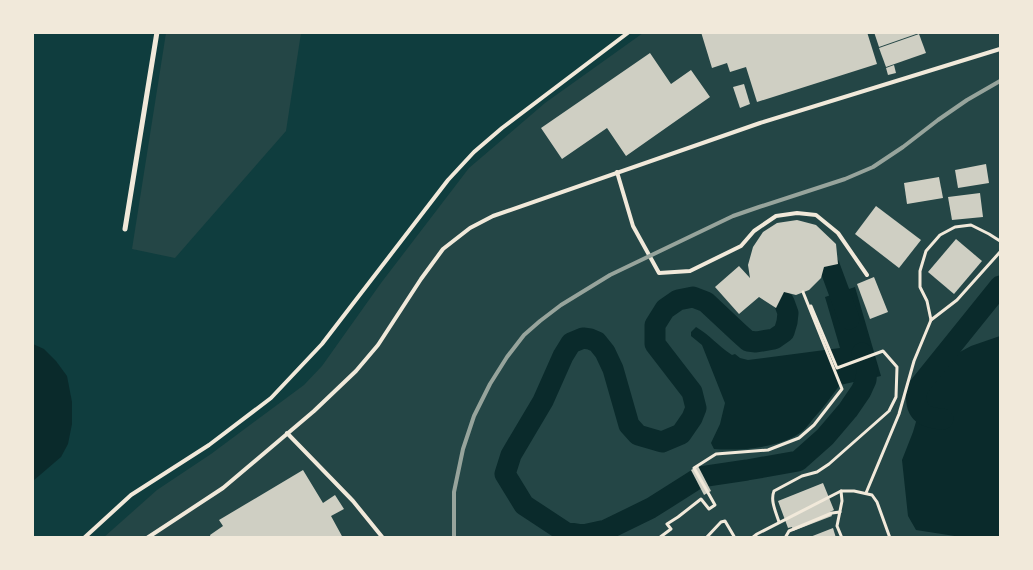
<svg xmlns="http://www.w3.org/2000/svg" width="1033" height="570" font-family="'Roboto Condensed',sans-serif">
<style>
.green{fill:#244646}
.water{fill:#0a2a2b}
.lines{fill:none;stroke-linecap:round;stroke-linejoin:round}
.canal{stroke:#0a2a2b;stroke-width:21}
.building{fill:#cfcfc3}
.path{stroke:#f1e9da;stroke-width:3}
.service{stroke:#f1e9da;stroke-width:4}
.minor{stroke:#f1e9da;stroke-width:5}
.rail{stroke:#97a49c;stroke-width:4}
</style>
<rect width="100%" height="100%" fill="#0f3d3e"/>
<g class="green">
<polygon points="166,33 301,33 286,131 175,258 132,249"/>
<polygon points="643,33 1000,33 1000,537 103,538 157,490 211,454 304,385 322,366 381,283 469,168 545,103"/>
</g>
<g class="water">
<path d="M855,287L881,376L840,385C831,397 823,408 813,419C809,424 805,430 800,433C779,448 739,451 714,449L711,443L720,424L725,403L702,345L691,336V332L696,327C710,335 718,346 732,355L735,354L740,358L748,360L840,348L825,297Z"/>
<polygon points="1000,336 1000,537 961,537 916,530 908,516 902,460 913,432 932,367 971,346"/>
<polygon points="33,344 44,349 56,361 67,376 72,402 72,424 68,444 61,457 33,481"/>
</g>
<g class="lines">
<g class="canal">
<polyline points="829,265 849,319"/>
<polyline points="784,302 788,313 787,322 784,332 774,339 756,342 748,341 738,332 706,302 693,297 678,300 665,309 655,325 655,344 692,392 696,408 692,418 681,434 662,442 638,435 629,425 613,369 605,352 597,342 590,339 583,338 571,343 563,356 543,401 511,455 505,474 524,505 565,532 583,535 606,530 651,508 700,477 747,470 798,461 825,437 848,410 861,391 866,380 867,368 862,353"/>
<path d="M943,419C922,418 914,411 917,389L1000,286"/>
</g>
</g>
<g class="building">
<polygon points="701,32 867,32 877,64 757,102 746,67 730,72 727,63 712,68"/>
<polygon points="874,32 919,32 919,33 879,47"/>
<polygon points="919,34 926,53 886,67 879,48"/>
<polygon points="650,53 671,84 691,70 710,97 626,156 607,128 562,159 541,128"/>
<polygon points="894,65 896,73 888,75 886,68"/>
<polygon points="744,84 750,104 740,108 733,87"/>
<polygon points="986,164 989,183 958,188 955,170"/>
<polygon points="939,177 943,198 907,204 904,183"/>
<polygon points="980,193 983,217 952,220 948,197"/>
<polygon points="876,206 921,240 899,268 855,234"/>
<polygon points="797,220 816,225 836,244 838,264 824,267 821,278 809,290 796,295 784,292 776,308 759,297 739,314 715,287 739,266 750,278 748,265 753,247 763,232 777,223"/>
<polygon points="956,239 982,261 954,294 928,272"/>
<polygon points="874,277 888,312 870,319 857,284"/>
<polygon points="698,466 711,491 704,495 691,470"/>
<polygon points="303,470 323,503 335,495 344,509 331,516 343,538 211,538 210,535 223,526 219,520"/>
<polygon points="823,483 834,510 830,512 832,516 793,531 792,527 788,528 778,501"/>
<polygon points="833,528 836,538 810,538 810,537"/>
</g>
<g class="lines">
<g class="path">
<polyline points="931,320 957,300 1000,252"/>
<polyline points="841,491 842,501 837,526 842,538"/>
<polyline points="866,493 899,414 914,361 931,320 927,301 920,287 920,271 926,251 940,235 955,227 971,225 989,234 1000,241"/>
<path d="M779,522C776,512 770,501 774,491L802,476L817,472L829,464L889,411L896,397L897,367L883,351L837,368L811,306"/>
<polyline points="659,538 671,529 667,524 678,517 701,499 709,509 715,505 694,468 716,454 768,450 799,438 814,425 842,389 803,292"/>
<polyline points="706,538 721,522 725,521 735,538"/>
<polyline points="752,538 757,534 841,491 854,491 872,495 877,502 890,538"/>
<polyline points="785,538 789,531 832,513 840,512"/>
</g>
<g class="service">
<polyline points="617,172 633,226 659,273 690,271 741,246 754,231 776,216 797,213 816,215 838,233 867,275"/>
<polyline points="287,433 353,501 383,538"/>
<polyline points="84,538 131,495 209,445 271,398 322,344 448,180 474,152 502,128 629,32"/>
<polyline points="147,538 223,488 314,411 356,371 378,345 421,279 443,249 470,228 493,216 760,123 1000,49"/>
</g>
<polyline class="minor" points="125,229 157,32"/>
<polyline class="rail" points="454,538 454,492 463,449 474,416 490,384 507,357 524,335 540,321 561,305 610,275 733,216 759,207 845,179 873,167 903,147 938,120 967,100 1000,81"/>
</g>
<rect width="1033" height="570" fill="none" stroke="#f1e9da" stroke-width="68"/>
</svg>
